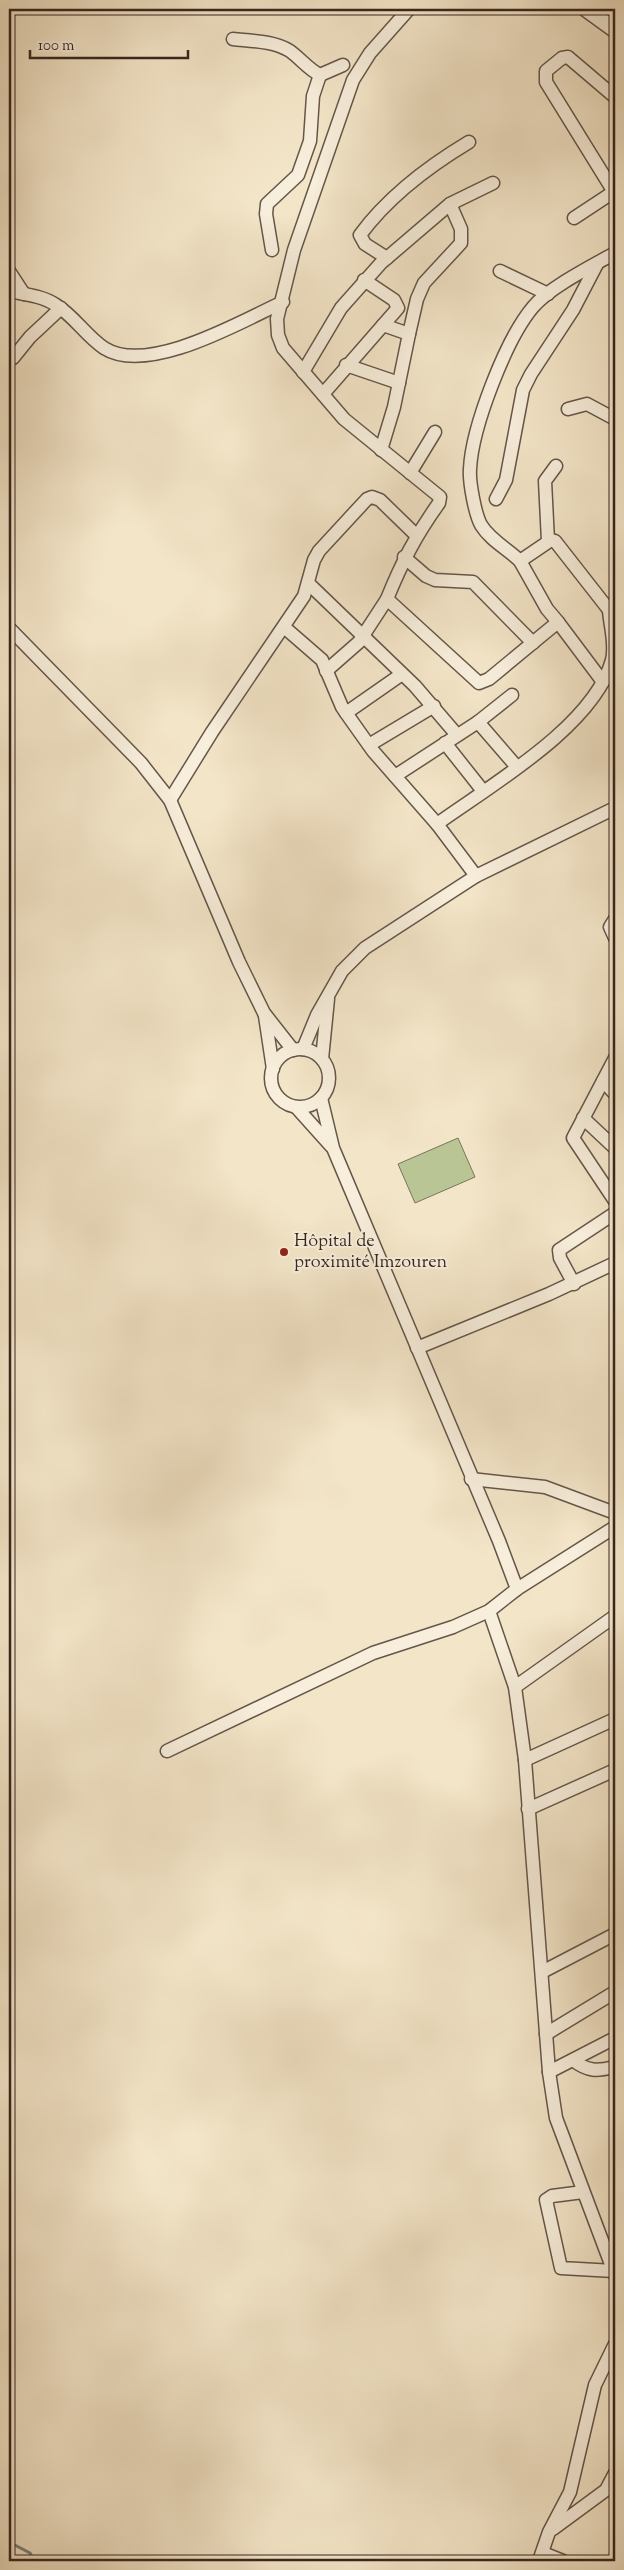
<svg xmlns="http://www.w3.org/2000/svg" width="624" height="2570" font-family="'Sorts Mill Goudy',serif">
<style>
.green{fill:#bac596;stroke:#78765b}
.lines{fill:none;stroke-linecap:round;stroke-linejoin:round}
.stream{stroke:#74817f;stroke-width:3}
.minor-casing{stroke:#65564a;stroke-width:15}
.tertiary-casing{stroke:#65564a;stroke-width:18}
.minor{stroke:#f7eedb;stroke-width:12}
.tertiary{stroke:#f7eedb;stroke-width:15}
.poi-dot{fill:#8f2418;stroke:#f7eedb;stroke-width:2}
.labels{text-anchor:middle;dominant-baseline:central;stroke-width:4;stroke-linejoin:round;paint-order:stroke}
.poi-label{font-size:18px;fill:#362620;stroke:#f7eedb;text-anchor:start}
</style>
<rect width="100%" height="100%" fill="#f3e5c8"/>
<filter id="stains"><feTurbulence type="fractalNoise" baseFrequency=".004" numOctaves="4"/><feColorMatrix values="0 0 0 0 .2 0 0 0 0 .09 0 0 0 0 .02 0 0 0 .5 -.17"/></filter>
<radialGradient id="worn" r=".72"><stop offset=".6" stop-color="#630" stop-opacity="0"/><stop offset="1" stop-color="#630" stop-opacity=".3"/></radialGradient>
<polygon class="green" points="458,1138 475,1177 415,1203 398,1164"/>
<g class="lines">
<polyline class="stream" points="9,2542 30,2553 34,2561"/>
<defs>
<g id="minor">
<path d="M409,9L370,53L353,80L294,250L277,319L278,335L283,348L344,419L440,497L439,503C416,535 402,562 387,599L479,683L489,679L558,622L603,682"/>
<path d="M233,39C252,41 274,41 290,51C301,59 308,69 320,75L343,65"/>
<polyline points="614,192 546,82 546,71 562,58 568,57 615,97"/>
<polyline points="574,218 615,191"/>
<polyline points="272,250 266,214 267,204 298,175 310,141 313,96 320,75"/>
<path d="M387,258L365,244L360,235C388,197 429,166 469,142"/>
<polyline points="9,271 24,294"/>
<polyline points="500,271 548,294"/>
<path d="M9,291C24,294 43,296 56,305C74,316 86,336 104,348C148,376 242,321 283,302"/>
<polyline points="409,334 417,299 424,283 461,243 461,229 450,204"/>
<polyline points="13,358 30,337 61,308"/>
<polyline points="346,365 399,383"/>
<polyline points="303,372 341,308 381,263 450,204 493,183"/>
<polyline points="323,394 398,308 394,300 364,280"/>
<polyline points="568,409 587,404 615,419"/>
<polyline points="381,450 394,407 409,334 383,325"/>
<polyline points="410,473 435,432"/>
<polyline points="496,499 506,480 523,390 531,374 573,310 597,264"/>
<polyline points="548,541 545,481 556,466"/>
<polyline points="404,557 426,576 435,580 473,582 533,643"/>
<path d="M520,561C508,549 491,541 481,525C475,514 469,482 470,469C472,427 506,339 533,307C550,287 592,266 615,253"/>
<polyline points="308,583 415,686 457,735"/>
<polyline points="558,622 547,609 520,561 551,540 555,541 609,610"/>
<path d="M284,627L322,660L342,707L351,720L373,751L437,824C491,785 594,726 612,660C616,644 610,626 609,610L615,607"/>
<polyline points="9,628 141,763 170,800 239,962 264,1013 293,1050"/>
<polyline points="326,671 359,642 387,599"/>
<polyline points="346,713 402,674"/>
<polyline points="478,722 512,695"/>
<polyline points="445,743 483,791"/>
<polyline points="369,745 434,706"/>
<polyline points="395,776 478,722 516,766"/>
<polyline points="170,800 212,732 304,596 314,560 319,551 367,499 372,497 380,500 416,535"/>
<polyline points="437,824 476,876"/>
<polyline points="615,919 610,927 615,938"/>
<polyline points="265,1016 273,1069"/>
<polyline points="303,1049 317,1015 342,971 365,948 476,876 615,808"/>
<circle cx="300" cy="1078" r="29"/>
<polyline points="615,1058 573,1138 615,1201"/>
<polyline points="322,1059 328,999"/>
<polyline points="603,1081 615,1094"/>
<polyline points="321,1098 333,1148 499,1541 517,1589"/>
<polyline points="296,1107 331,1146"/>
<polyline points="583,1118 615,1148"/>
<polyline points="574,1284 560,1258 559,1250 615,1213"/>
<polyline points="417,1348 549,1294 615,1263"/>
<polyline points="471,1479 545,1487 615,1513"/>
<polyline points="489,1611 515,1687 525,1760 549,2072 556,2118 615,2275"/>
<polyline points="515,1687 615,1616"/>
<polyline points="167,1751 373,1653 453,1627 489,1611 517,1589 615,1527"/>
<polyline points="525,1760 615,1719"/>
<polyline points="528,1809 615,1770"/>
<polyline points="542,1972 615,1934"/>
<polyline points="546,2034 615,1992"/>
<path d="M573,2060C588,2072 597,2071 615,2067"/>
<polyline points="549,2072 615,2038"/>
<polyline points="583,2192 552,2196 546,2200 561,2268 614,2271"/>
<polyline points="553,2529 606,2490 615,2473"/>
<polyline points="543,2553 563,2561"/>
<polyline points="539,2561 549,2532 570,2492 595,2385 615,2344"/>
</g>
<polyline id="tertiary" points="586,9 615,30"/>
</defs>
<use href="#minor" class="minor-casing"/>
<use href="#tertiary" class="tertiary-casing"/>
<use href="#minor" class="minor"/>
<use href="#tertiary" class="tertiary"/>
</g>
<circle class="poi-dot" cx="284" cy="1252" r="5"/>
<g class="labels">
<g class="poi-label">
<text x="294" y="1242">Hôpital de<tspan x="294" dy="21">proximité Imzouren</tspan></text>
</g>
</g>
<rect width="624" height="2570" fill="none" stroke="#f3e5c8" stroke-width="30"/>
<rect x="10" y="10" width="604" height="2550" fill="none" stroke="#362620" stroke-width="2.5"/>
<rect x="15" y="15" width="594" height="2540" fill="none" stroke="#362620"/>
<path d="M30 50v8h158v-8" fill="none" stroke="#362620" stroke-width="2.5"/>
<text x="38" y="50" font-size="15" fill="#362620" stroke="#f7eedb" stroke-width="4" paint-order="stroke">100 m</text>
<rect width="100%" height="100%" filter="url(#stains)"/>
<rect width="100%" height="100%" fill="url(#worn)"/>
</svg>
